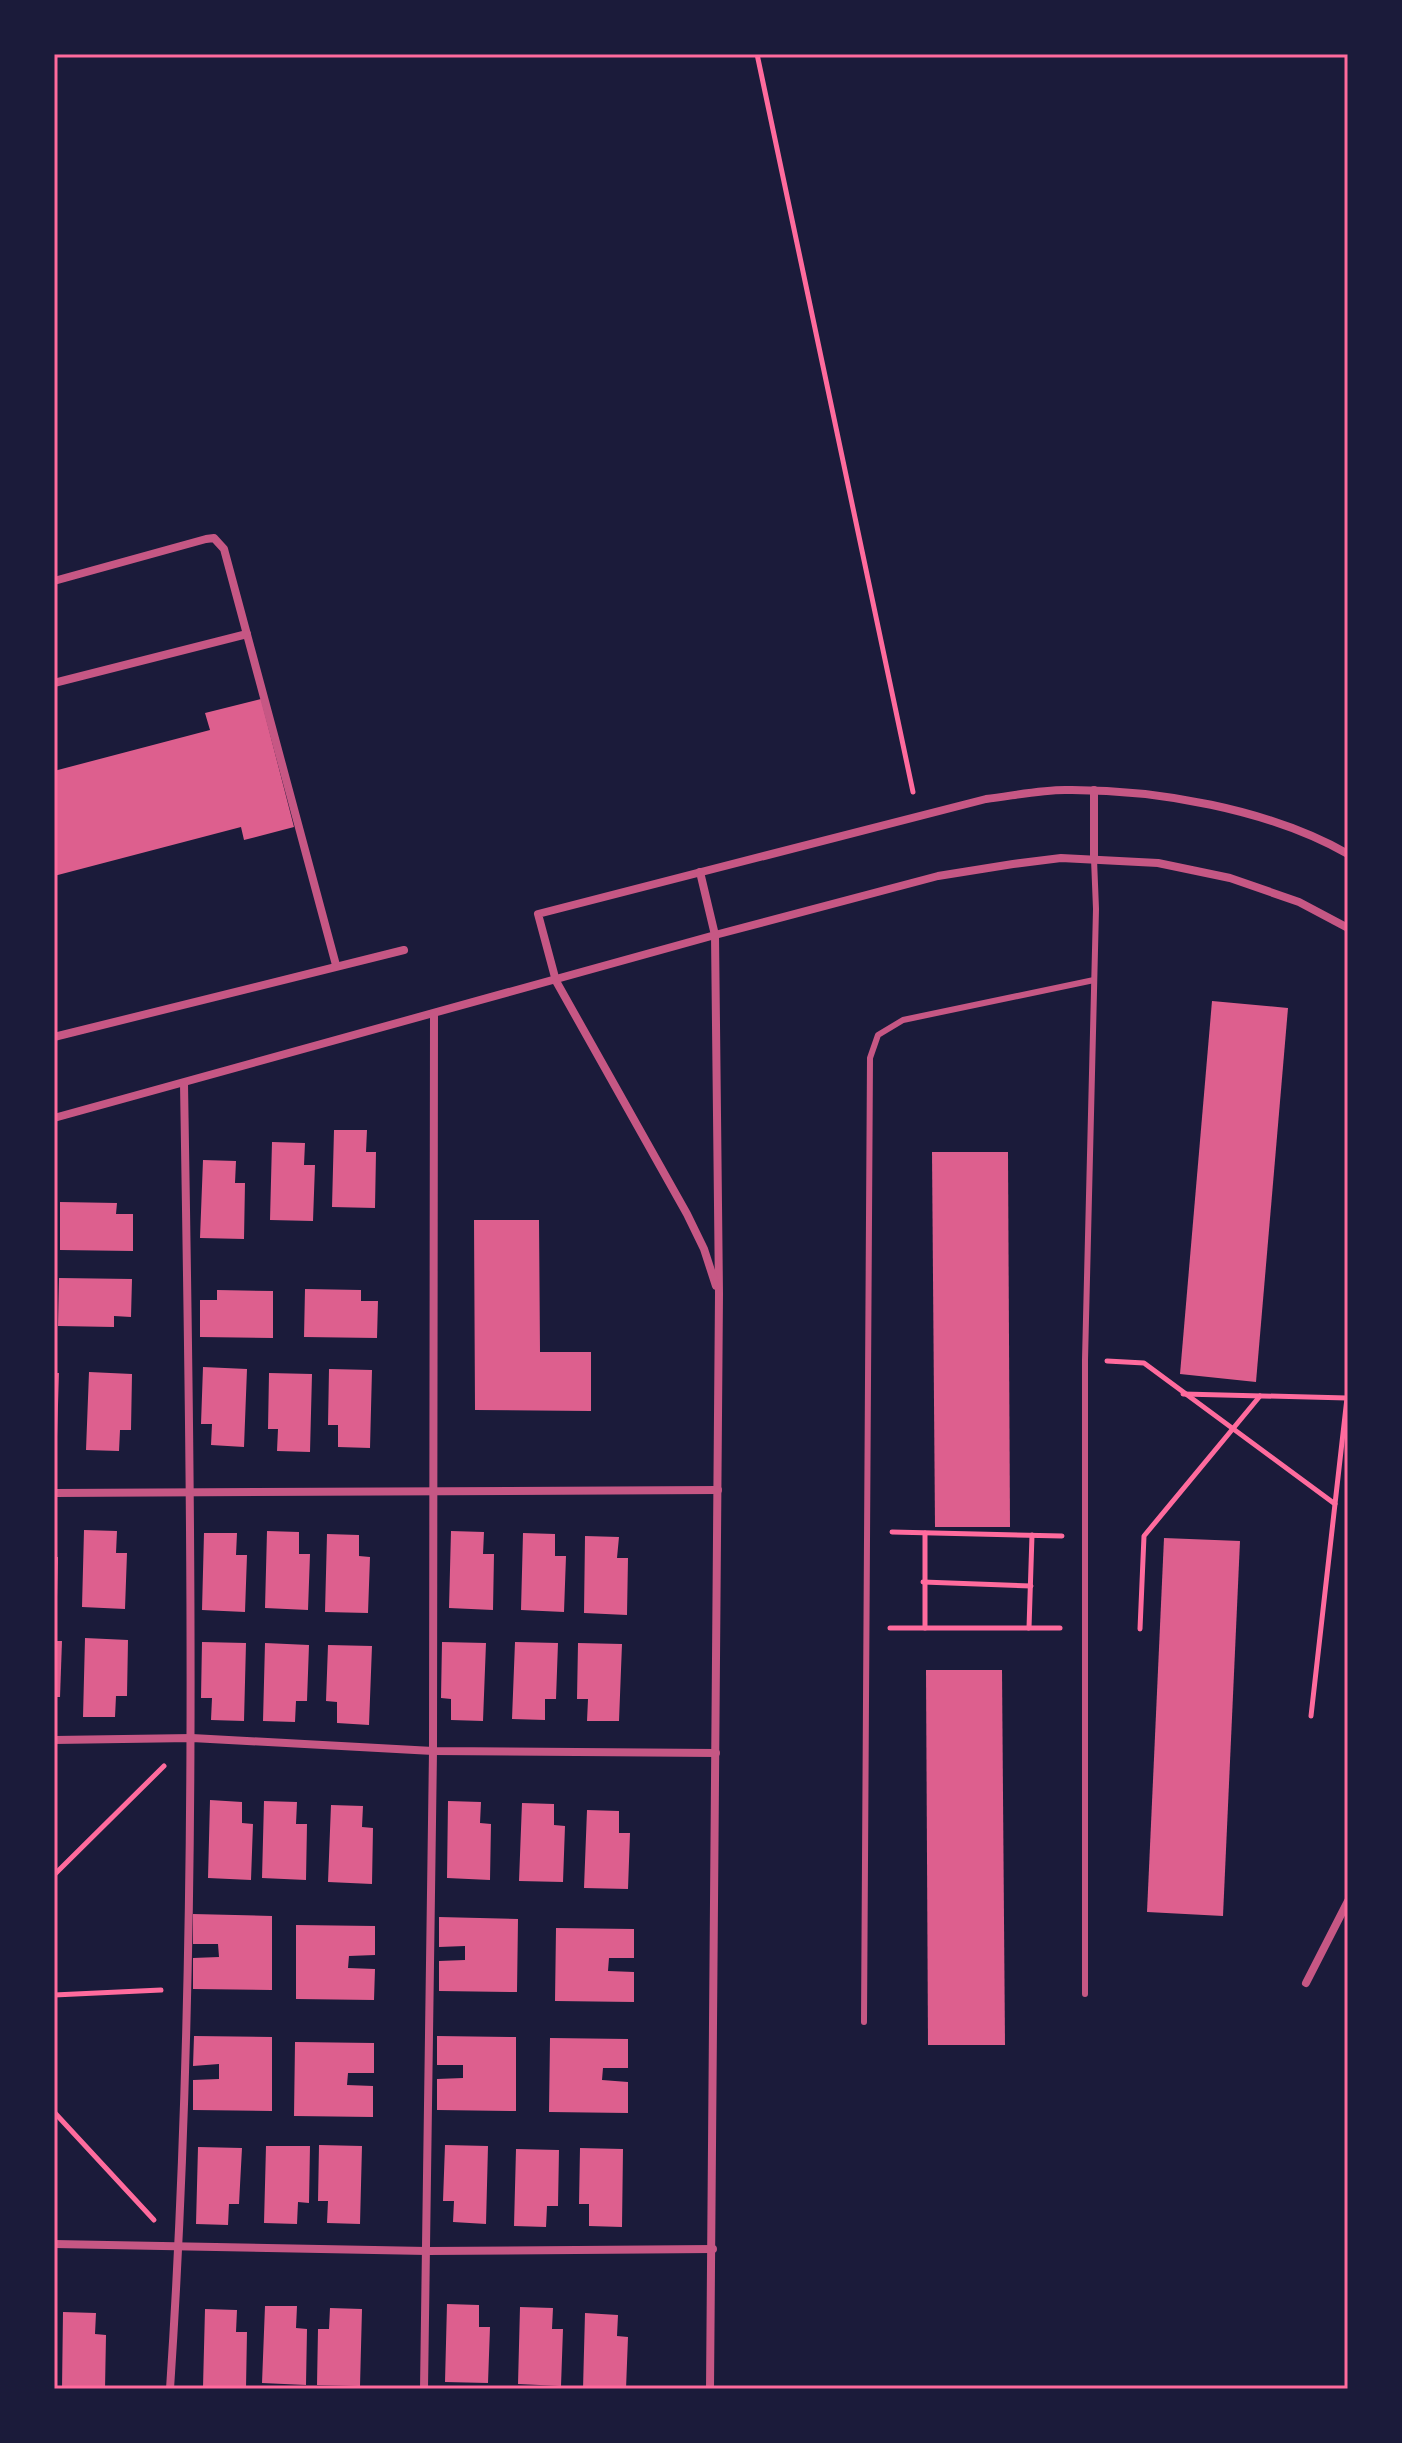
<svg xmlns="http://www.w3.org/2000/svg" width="1402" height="2443" font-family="'Sofia Sans Condensed',sans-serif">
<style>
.building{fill:#dd5f8e}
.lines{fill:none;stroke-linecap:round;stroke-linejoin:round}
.path{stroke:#ff6b9d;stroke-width:5}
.service{stroke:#c65784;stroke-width:6}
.minor{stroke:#c65784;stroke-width:8}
.neatline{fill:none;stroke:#ff6b9d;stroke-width:3}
</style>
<rect width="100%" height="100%" fill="#1b1b3a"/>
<g class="building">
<polygon points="261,699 294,827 244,840 241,827 54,876 54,771 210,730 205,713"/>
<polygon points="1212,1001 1288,1008 1256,1382 1180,1374"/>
<polygon points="334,1130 367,1130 366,1152 376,1152 375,1208 332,1207"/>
<polygon points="272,1142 305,1143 304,1165 315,1165 313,1221 270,1220"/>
<polygon points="932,1152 1008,1152 1010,1527 935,1527"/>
<polygon points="203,1160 236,1161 235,1183 245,1183 244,1239 200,1238"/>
<polygon points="60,1202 117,1203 116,1214 133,1214 133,1251 60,1250"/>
<polygon points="474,1220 539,1220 540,1352 591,1352 591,1411 475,1410"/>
<polygon points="59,1278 132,1279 131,1317 114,1316 114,1327 58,1326"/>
<polygon points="305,1289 361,1290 361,1301 378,1301 377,1338 304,1337"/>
<polygon points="217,1290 273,1291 273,1338 200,1337 200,1300 217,1300"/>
<polygon points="203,1367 247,1369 244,1447 211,1445 212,1424 201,1424"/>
<polygon points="329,1369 372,1370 370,1448 338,1447 338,1425 328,1425"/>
<polygon points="89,1372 132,1374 131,1430 120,1430 119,1451 86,1450"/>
<polygon points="54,1373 59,1373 57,1436 54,1436"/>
<polygon points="269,1373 312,1374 310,1452 277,1451 278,1429 268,1429"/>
<polygon points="84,1530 117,1531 116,1553 127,1553 125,1609 82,1607"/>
<polygon points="267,1531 299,1532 299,1554 310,1554 308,1610 265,1608"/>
<polygon points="451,1531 484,1532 483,1554 494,1554 493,1610 449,1608"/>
<polygon points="204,1533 237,1533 236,1555 247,1555 245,1612 202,1610"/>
<polygon points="523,1533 555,1534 555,1556 566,1556 564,1612 521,1610"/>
<polygon points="327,1534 359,1535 359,1556 370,1557 368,1613 325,1612"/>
<polygon points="585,1536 619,1537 617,1558 628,1558 627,1615 584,1613"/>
<polygon points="1164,1538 1240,1541 1223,1916 1147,1912"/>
<polygon points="54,1557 58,1557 57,1597 54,1597"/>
<polygon points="85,1638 128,1640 127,1696 116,1696 115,1717 83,1717"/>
<polygon points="54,1641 62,1641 60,1697 54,1697"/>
<polygon points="202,1642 246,1643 244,1721 211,1720 212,1698 201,1698"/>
<polygon points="442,1642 486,1643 483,1721 451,1720 451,1699 441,1698"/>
<polygon points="515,1642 558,1643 556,1699 545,1699 545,1720 512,1719"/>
<polygon points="265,1643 309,1645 307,1701 296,1701 295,1722 263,1721"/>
<polygon points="578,1643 622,1644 619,1721 587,1721 588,1699 577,1699"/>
<polygon points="328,1645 372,1646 369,1725 337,1723 337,1702 326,1701"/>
<polygon points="926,1670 1002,1670 1005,2045 928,2045"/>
<polygon points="210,1800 242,1802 242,1823 253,1824 251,1880 208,1878"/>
<polygon points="264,1801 297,1802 296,1824 307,1824 306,1880 262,1878"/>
<polygon points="448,1801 481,1802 480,1823 491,1824 490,1880 447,1878"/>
<polygon points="522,1803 554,1804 554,1825 565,1826 563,1882 519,1881"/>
<polygon points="331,1805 363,1806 362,1827 373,1828 372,1884 328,1882"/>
<polygon points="587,1810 619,1811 619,1833 630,1833 628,1889 584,1888"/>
<polygon points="193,1914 272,1916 272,1990 193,1989 193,1958 219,1957 218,1944 193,1944"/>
<polygon points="439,1917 518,1919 517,1992 439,1991 439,1961 465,1960 465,1946 439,1947"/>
<polygon points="296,1925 375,1926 375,1955 349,1956 348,1968 375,1969 374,2000 296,1999"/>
<polygon points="556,1928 634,1929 634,1958 609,1958 608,1971 634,1972 634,2002 555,2001"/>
<polygon points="194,2036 272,2037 272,2111 193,2110 193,2080 219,2079 219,2064 193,2066"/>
<polygon points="437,2036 516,2037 516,2111 437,2110 437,2079 463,2078 463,2065 437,2065"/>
<polygon points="550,2038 628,2039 628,2068 603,2068 602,2080 628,2082 628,2113 549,2112"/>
<polygon points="295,2042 374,2043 374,2073 348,2073 347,2085 373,2086 373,2117 294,2116"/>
<polygon points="319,2145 362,2146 360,2224 327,2223 328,2201 318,2201"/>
<polygon points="445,2145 488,2146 486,2224 453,2222 454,2201 443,2201"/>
<polygon points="266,2146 310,2146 309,2203 298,2202 297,2224 264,2223"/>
<polygon points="198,2147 242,2148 239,2204 229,2204 228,2225 196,2224"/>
<polygon points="580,2148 623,2149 622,2227 589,2226 589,2204 579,2204"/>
<polygon points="516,2149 559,2150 558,2206 547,2206 546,2227 514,2226"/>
<polygon points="447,2304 479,2305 479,2327 490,2327 488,2383 445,2382"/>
<polygon points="265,2306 297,2306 296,2328 307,2329 306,2385 262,2383"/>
<polygon points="520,2307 553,2308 552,2329 563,2329 561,2386 518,2384"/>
<polygon points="330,2308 362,2309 360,2386 317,2385 318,2329 329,2329"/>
<polygon points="205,2309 237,2310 236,2332 247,2332 246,2388 203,2387"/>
<polygon points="63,2312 96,2313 95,2334 106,2335 105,2389 62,2389"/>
<polygon points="585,2313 618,2315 617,2336 628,2337 626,2389 583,2389"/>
</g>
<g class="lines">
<g class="path">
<polyline points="757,54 913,792"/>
<polyline points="1107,1361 1144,1363 1335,1504"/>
<polyline points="1183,1394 1347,1398 1311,1716"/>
<polyline points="892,1532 1062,1536"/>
<polyline points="925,1533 925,1628"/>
<polyline points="923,1582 1031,1586"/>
<polyline points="890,1628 1060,1628"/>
<polyline points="1029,1628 1032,1535"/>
<polyline points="1140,1629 1144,1536 1260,1396"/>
<polyline points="54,1875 164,1766"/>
<polyline points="54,1995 161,1990"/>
<polyline points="54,2112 154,2220"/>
</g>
<g class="service">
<polyline points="1085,1994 1085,1360 1096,909 1094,859"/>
<polyline points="864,2022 870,1058 878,1035 903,1020 1094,980"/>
</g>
<g class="minor">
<polyline points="54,581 206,539 214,538 224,549 336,965"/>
<polyline points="54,683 247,634"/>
<polyline points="1094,859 1094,790"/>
<polyline points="700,872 715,935 719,1294 710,2389"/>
<polyline points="54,1037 404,950"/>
<polyline points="54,1118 715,935 938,876 1013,864 1061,858 1158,863 1230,878 1299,902 1348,928"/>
<path d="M716,1286L704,1249L687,1214L556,981L538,914L986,799C1012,796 1039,790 1065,790C1156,789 1269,809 1348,854"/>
<polyline points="54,1493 718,1490"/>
<polyline points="54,1740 192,1738 433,1751 716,1753"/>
<polyline points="1306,1983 1348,1901"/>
<polyline points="54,2244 427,2251 713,2249"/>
<path d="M170,2389C199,1954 191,1519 184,1083"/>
<polyline points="424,2389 433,1751 434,1014"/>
</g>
</g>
<rect width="1402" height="2443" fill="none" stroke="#1b1b3a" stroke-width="112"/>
<rect x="56" y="56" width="1290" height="2331" class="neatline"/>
</svg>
